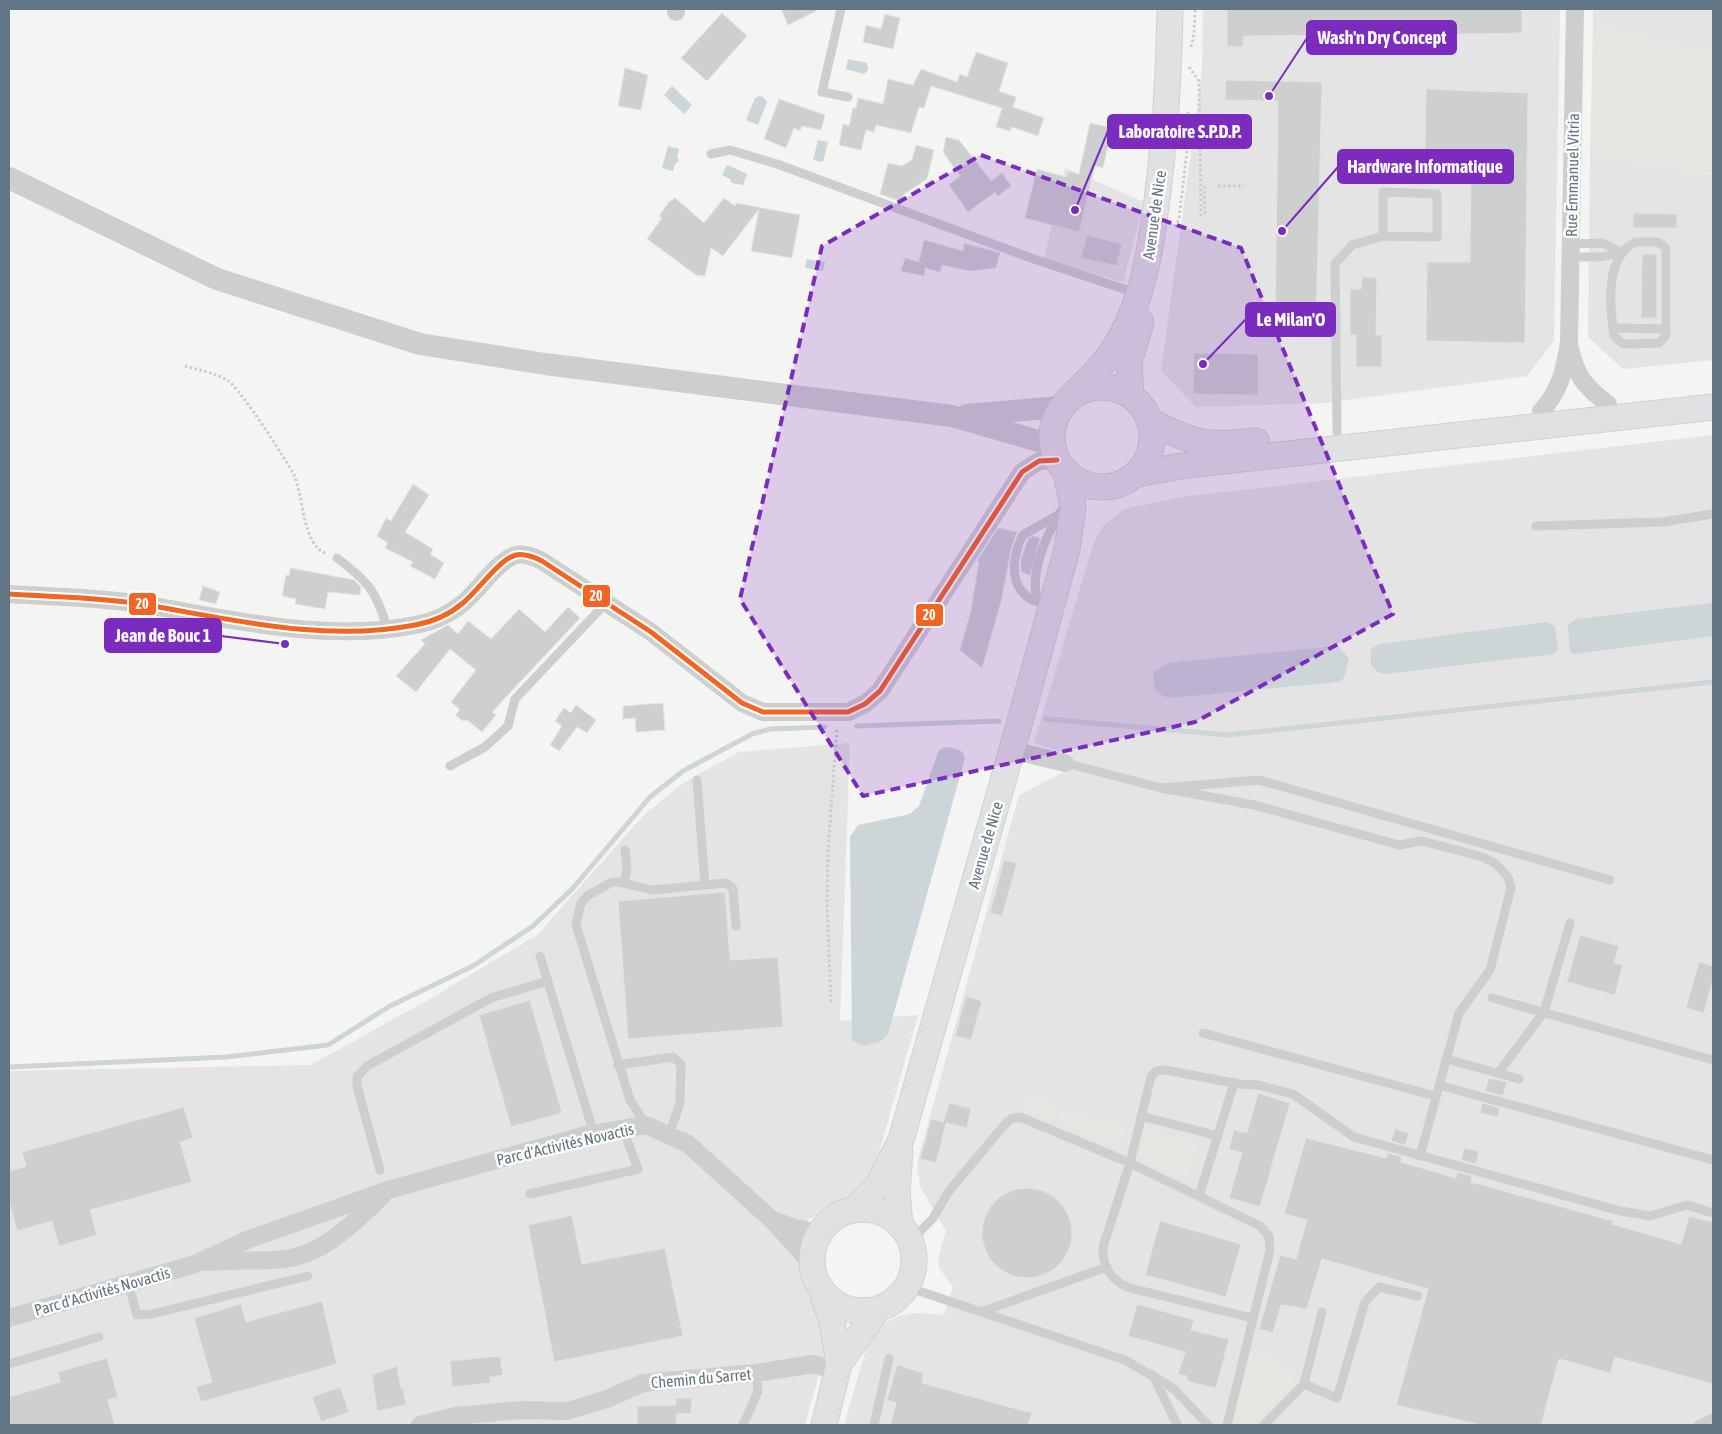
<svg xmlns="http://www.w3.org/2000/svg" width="1722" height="1434" font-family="'Asap Condensed',sans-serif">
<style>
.built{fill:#e3e4e3}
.green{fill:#e4e7e0}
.water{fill:#ccd5d7}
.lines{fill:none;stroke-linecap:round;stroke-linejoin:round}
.stream{stroke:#ccd5d7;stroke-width:5}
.building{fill:#ced0cf;stroke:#e3e3e2}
.secondary-casing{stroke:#d0d2d2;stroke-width:27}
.path{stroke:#cbcccc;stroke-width:3;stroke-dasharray:2.5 2.5;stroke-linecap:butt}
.service{stroke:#cdcfcf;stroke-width:9}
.minor{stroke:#cdcfcf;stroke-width:18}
.tertiary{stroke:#cdcfcf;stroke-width:22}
.secondary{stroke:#e0e1e2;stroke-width:25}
.bus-1-casing{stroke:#fff;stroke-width:9}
.bus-1{stroke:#f26522;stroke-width:5}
.marked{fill:#7b2cbf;fill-opacity:0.2;stroke:#7b2cbf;stroke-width:4;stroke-dasharray:10 6;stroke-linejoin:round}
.labels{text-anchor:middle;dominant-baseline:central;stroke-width:5;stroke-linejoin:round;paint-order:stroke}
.street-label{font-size:16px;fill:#627584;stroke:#fff}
.leader{fill:none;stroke:#7b2cbf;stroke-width:2}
.callout-dot{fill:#7b2cbf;stroke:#fff;stroke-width:2}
.callout{fill:#7b2cbf;stroke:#7b2cbf;stroke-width:2}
.callout-label{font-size:18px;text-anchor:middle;font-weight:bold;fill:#fff}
.line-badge{stroke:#fff;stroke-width:2}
.badge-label{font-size:14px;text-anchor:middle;font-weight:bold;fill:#fff}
</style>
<rect width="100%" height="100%" fill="#f4f4f2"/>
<g class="built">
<polygon points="1203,9 1560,9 1554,341 1527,376 1324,403 1196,407 1161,371 1202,72"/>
<polygon points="1593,9 1713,9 1713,57 1593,26"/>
<polygon points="1590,152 1713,174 1713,360 1623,369 1588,337"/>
<polygon points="1065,168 1144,202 1123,282 1044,259"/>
<polygon points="1713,435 1713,1425 844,1425 869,1339 881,1326 896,1317 916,1313 944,1315 953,1287 939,1268 938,1258 946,1231 920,1186 917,1163 1019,795 1062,773 1068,754 1034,743 1093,545 1103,526 1124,509 1181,497"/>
<polygon points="850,743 840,1021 918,1015 874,1170 855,1200 809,1219 795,1256 807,1273 814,1295 822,1310 825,1353 805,1425 9,1425 9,1071 311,1065 428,1000 537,935 643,816 683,783 739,752"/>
</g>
<g class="green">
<polygon points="1593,26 1713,57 1713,174 1590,152"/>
<polygon points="1027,1096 1058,1105 1051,1119 1024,1107 1024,1099"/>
<polygon points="1061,1110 1125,1129 1121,1143 1111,1143 1110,1146 1057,1122"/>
<polygon points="1149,1130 1193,1143 1196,1147 1188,1179 1139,1157 1146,1131"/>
<polygon points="1251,1351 1260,1352 1296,1375 1293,1383 1251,1425 1238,1425 1233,1417 1236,1413"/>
</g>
<g class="water">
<polygon points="848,59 867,63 868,70 864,74 846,69"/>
<polygon points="672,86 692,105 684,114 664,95"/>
<polygon points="759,96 763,97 767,102 758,125 746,120 755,98"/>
<polygon points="818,140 828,142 823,162 813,160"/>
<polygon points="668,146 679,149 677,157 679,161 675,164 673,171 662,168"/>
<polygon points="727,165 747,174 743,185 732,183 730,179 722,175"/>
<polygon points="807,259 825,262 823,271 805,268"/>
<polygon points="1713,603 1713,636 1574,654 1570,652 1568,625 1576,619"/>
<polygon points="1547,622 1555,626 1558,649 1554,654 1385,674 1378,672 1371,665 1371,649 1379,644"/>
<path d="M1338,646L1349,659L1344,678L1339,682L1170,698C1156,695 1151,685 1154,672L1168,663Z"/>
<path d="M947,747C956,749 963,749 965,758L888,1034L880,1042L863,1046L852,1040L850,837L858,825L910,814L919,806L939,750Z"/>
</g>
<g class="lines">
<g class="stream">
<polyline points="1046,719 1228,735 1713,682"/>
<polyline points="857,726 999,721"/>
<polyline points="9,1067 226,1057 328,1045 390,1006 473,966 533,926 573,888 650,797 683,771 752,734 770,729 825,727"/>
</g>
</g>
<g class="building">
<polygon points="781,9 820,9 788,25"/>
<polygon points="1227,9 1522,9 1522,33 1400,35 1393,50 1390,51 1380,47 1369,55 1358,51 1352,55 1343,53 1339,48 1338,35 1244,36 1243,47 1227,46"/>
<polygon points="722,13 747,36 707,81 681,58"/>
<polygon points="885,14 900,18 893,49 863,42 866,25 881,29"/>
<polygon points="976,52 1008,63 999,91 1016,97 1013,107 1044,118 1038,136 1012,127 1010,131 996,127 1002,108 931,86 924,108 919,107 911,133 876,125 874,132 866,130 861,150 839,145 843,124 849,126 853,108 856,108 858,98 883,104 888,79 913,85 921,69 957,82 960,74 967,77"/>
<polygon points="625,68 648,75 641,110 618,106"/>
<polygon points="1226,80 1322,82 1316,324 1275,323 1278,101 1225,100"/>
<polygon points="1426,89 1528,93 1525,343 1426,341 1427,262 1470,262 1471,161 1425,159"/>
<polygon points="779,99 825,115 821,130 802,126 800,131 794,128 786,148 764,139"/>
<polygon points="1090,123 1112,128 1103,168 1095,166 1079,232 1025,218 1037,169 1066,177 1068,171 1079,174"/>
<polygon points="946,137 959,140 991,181 1002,173 1011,186 998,196 995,192 968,212 949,185 960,176 943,152"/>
<polygon points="916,145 934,150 927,179 904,194 902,202 880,194 888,163 902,166 912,160"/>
<polygon points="675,198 704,223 724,198 735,206 736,203 800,215 792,258 751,251 759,209 723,256 711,248 705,276 696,275 647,239 662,218 659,216 669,202"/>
<polygon points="1633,213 1677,214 1677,228 1633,228"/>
<polygon points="1087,235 1122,244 1117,266 1081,258"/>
<polygon points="924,240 963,251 964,243 1000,253 996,268 970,271 942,265 940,272 925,268 924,276 901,271 905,258 919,262"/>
<polygon points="1642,254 1657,254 1657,318 1641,318"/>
<polygon points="1362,277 1377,277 1376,335 1382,335 1382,367 1356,367 1356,335 1350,335 1350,289 1361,289"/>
<polygon points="1194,353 1258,354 1258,395 1193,394"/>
<polygon points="413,484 429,495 405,532 433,549 430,554 444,563 435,579 410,566 413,562 385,548 388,543 377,536 386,518 391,521"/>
<polygon points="998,528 1017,532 1011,549 1001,601 982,668 960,650 971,611 979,562 977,561"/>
<polygon points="1033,536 1040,538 1030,575 1021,572 1021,560 1028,539"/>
<polygon points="290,568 354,580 361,587 360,595 328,592 325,609 295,604 296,599 282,596 286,575 289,576"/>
<polygon points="203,586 220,592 216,604 199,600"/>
<polygon points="568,607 580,618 492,712 496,715 482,732 467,720 463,721 455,715 460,710 451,702 476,670 450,649 416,692 396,676 425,644 421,640 448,625 458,634 468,621 491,639 519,609 545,632"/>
<polygon points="663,703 665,730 636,732 635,718 623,719 623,706"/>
<polygon points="576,705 596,720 587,733 577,727 559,751 550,745 562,726 555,721 564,708 571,713"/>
<polygon points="1004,860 1017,863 1002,916 990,913"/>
<polygon points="725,892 730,960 778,957 783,1027 628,1039 618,901"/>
<polygon points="1580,935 1619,946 1614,963 1623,965 1615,995 1567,982"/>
<polygon points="1699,962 1713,966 1713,978 1704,1013 1686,1008"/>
<polygon points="966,996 982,1001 971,1040 955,1036"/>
<polygon points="530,1000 562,1113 511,1127 479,1015"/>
<polygon points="1489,1078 1507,1082 1503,1096 1485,1091"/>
<polygon points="1258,1093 1290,1103 1260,1207 1229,1198 1242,1153 1229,1149 1234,1130 1247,1133"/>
<polygon points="949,1103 971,1108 967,1128 946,1123 936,1163 920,1159 931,1119 943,1122"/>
<polygon points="1482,1103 1500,1108 1498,1117 1480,1113"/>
<polygon points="184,1107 193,1138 180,1142 192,1182 90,1210 97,1235 59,1246 52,1221 17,1231 9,1200 9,1171 26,1166 22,1152"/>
<polygon points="1395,1129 1409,1133 1405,1145 1391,1141"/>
<polygon points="1306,1138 1386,1158 1388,1153 1402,1157 1401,1162 1456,1178 1458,1172 1472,1176 1471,1182 1613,1221 1612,1224 1681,1244 1689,1216 1713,1222 1713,1384 1615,1357 1610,1373 1559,1359 1541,1425 1481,1425 1396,1405 1428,1289 1322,1259 1307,1309 1281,1305 1273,1333 1259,1329 1280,1255 1296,1259 1307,1220 1284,1214"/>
<polygon points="1464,1148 1479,1151 1476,1164 1461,1160"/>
<circle cx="1027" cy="1233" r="45"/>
<polygon points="572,1215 582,1264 665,1248 683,1336 554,1362 528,1225"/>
<polygon points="1160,1221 1241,1244 1226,1297 1145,1275"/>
<polygon points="322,1301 337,1364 201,1402 196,1387 212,1382 194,1318 241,1304 246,1322"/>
<polygon points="1137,1304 1194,1320 1191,1330 1229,1339 1216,1388 1193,1383 1186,1379 1187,1376 1178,1374 1185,1352 1128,1336"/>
<polygon points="500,1356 503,1375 490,1377 491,1383 452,1387 450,1361"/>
<polygon points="107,1358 118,1397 108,1400 115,1425 9,1425 9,1397 60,1382 58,1372"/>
<polygon points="897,1365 924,1373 922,1383 1032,1413 1028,1425 890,1425 896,1403 887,1400"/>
<polygon points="397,1366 401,1389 403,1388 406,1405 377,1411 372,1375"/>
<polygon points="340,1387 349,1412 321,1422 312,1397"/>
<polygon points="676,1398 692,1398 691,1414 677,1413 676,1425 637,1425 637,1406 676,1405"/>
</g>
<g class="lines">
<defs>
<g id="secondary">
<circle cx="1102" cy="437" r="50"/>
<polyline points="1131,395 1129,362 1141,322"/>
<path d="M1070,398C1085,383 1099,370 1111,353C1145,303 1152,241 1159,183C1166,125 1169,67 1170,9"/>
<path d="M1150,421C1193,444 1207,447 1256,441"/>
<polyline points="1136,474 1187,465 1713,407"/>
<polyline points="900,1152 897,1192 900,1224"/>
<circle cx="863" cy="1260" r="51"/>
<polyline points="854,1210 878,1185 901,1140 1022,714 1067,549 1073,507 1066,473"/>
<polyline points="821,1288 832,1322 839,1364"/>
<polyline points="824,1425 839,1364 878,1309"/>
</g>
</defs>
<use href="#secondary" class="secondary-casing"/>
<g class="path">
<polyline points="1191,47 1194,34 1195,9"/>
<polyline points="1189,67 1199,81 1201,215 1205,213 1204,189 1206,186"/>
<polyline points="1218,186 1244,186"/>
<polyline points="1175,227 1179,219 1189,133 1188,112"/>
<path d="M185,366C198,370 217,373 228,381C240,388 287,461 294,475C304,498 302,545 327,554"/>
<polyline points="831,1002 827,905 828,850 837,728"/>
</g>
<g class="service">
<polyline points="841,9 822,92 848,97"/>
<polyline points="711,154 730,150 777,164 1031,258 1136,293"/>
<path d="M1635,242H1658L1666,248V335L1659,343L1623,344L1614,336C1610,307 1604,258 1635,242Z"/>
<polyline points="1570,257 1602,257 1622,252 1602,243 1570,244"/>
<polyline points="1613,328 1666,329"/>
<polyline points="1337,432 1335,264 1352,245 1383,236 1437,237 1437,194 1383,192 1383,236"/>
<polyline points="1536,526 1662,522 1713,514"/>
<path d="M337,558C369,582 376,591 388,630"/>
<path d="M1038,602C1029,576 1044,541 1057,518"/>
<path d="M1051,606C1044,604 1035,602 1029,598C1008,584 1013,554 1023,535L1058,515L1066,505"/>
<polyline points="1065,763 1161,788 1259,780 1610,880"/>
<polyline points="450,766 485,747 508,726 515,699 606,603"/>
<polyline points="697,780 705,885"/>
<polyline points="1161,788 1254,805 1399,845 1422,841 1483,857 1496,864 1508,877 1511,888 1490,970 1459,1013 1420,1156"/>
<polyline points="624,883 627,868 625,850"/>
<polyline points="540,956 594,1134"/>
<polyline points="1492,998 1713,1060"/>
<polyline points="1203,1033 1435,1096"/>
<polyline points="1446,1059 1519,1079"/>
<polyline points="618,1065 673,1057 681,1064 680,1103 669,1135"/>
<polyline points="1499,1072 1544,1012 1570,923"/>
<polyline points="1439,1085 1713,1160"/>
<polyline points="1141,1116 1218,1136"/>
<polyline points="646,1125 630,1100 576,925 581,903 587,896 612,882 619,882 652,890 726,883 733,889 736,926"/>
<polyline points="380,1170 357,1086 357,1077 367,1066 491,998 548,981"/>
<polyline points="530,1194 638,1169 623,1129"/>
<polyline points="1199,1196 1234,1083"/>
<polyline points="911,1241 933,1218 949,1191 1006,1123 1011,1119 1020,1117 1130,1163 1260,1226 1269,1236 1270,1250 1227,1425"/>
<polyline points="128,1283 137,1315 152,1314 308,1276"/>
<polyline points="907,1287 1125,1360 1173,1388 1208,1425"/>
<polyline points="981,1312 1107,1267"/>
<path d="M1252,1318L1130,1288C1112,1281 1102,1267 1103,1247L1130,1163L1151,1077L1156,1071L1165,1070L1239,1084L1258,1085L1293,1094L1354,1137L1620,1211L1650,1216L1687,1205L1713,1213"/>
<polyline points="9,1364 99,1337"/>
<polyline points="1153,1375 1177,1425"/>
<polyline points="1304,1384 1337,1398 1365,1302 1379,1287 1418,1296"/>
<polyline points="743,1425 758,1391 756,1373"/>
<polyline points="874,1425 889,1358"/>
<polyline points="1264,1425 1304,1384 1322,1312"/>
<polyline points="1698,1425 1713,1418"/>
</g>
<g class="minor">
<polyline points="676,12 676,9"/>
<path d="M1570,348C1576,376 1585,387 1608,404"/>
<path d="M1541,411C1560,392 1565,368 1569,342L1575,9"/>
<path d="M9,594C52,597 98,597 141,604C231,619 324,643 415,625C432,622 450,614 463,603C478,591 499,559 516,555C525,553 534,557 542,561L651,632L742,703L763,712H848L865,704L880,691L1022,472L1039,461L1057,460"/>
<polyline points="1012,750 1065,763"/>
<polyline points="775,1221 795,1228 820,1233"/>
<path d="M207,1262C229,1260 251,1261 273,1260C320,1259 350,1226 382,1196"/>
<polyline points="9,1318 195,1264 247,1240 388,1190 586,1135 646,1125 688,1144 772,1220 812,1264"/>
<polyline points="420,1425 455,1416 522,1410 567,1411 607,1399 643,1383 756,1373 813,1364 837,1371"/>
</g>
<g class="tertiary">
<polyline points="9,178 217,279 420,344 545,364 952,416 1052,445"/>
<polyline points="967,415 1060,407"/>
</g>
<use href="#secondary" class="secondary"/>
<defs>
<path id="bus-1" d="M9,594C52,597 98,597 141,604C231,619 324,643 415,625C432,622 450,614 463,603C478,591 499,559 516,555C525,553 534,557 542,561L651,632L742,703L763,712H848L865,704L880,691L1022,472L1039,461L1057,460"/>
</defs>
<use href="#bus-1" class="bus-1-casing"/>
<use href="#bus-1" class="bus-1"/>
</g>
<path class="marked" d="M981,155L1241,248L1393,614L1195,722L863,796L740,599L822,246Z"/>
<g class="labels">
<g class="street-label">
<text transform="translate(1572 175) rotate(-89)">Rue Emmanuel Vitria</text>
<text transform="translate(1154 215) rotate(-82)">Avenue de Nice</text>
<text transform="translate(985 845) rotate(-74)">Avenue de Nice</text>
<text transform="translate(565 1144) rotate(-13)">Parc d'Activités Novactis</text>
<text transform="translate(102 1291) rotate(-16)">Parc d'Activités Novactis</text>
<text transform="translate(701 1378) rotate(-5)">Chemin du Sarret</text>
</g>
</g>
<path class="leader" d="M1269 96L1307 38M1075 210L1108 131M1282 231L1338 167M1203 364L1246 319M285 644L221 636"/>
<g class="callout-dot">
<circle cx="1269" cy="96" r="5"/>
<circle cx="1075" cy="210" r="5"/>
<circle cx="1282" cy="231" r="5"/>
<circle cx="1203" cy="364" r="5"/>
<circle cx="285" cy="644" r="5"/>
</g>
<g class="callout">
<rect x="1307" y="21" width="149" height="33" rx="5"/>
<rect x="1108" y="115" width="143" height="33" rx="5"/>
<rect x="1338" y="150" width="175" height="33" rx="5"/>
<rect x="1246" y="303" width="89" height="33" rx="5"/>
<rect x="105" y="619" width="116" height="33" rx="5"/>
</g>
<g class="callout-label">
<text x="1382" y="44">Wash'n Dry Concept</text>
<text x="1180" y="138">Laboratoire S.P.D.P.</text>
<text x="1425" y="173">Hardware Informatique</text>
<text x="1291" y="326">Le Milan'O</text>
<text x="163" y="642">Jean de Bouc 1</text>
</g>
<g class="line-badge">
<rect x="582" y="584" width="29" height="24" rx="5" fill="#f26522"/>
<rect x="128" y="592" width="29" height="24" rx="5" fill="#f26522"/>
<rect x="915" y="603" width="29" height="24" rx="5" fill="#f26522"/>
</g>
<g class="badge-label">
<text x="596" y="601">20</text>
<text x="142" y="609">20</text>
<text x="929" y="620">20</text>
</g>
<rect width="1722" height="1434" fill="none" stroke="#627584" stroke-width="20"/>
</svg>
